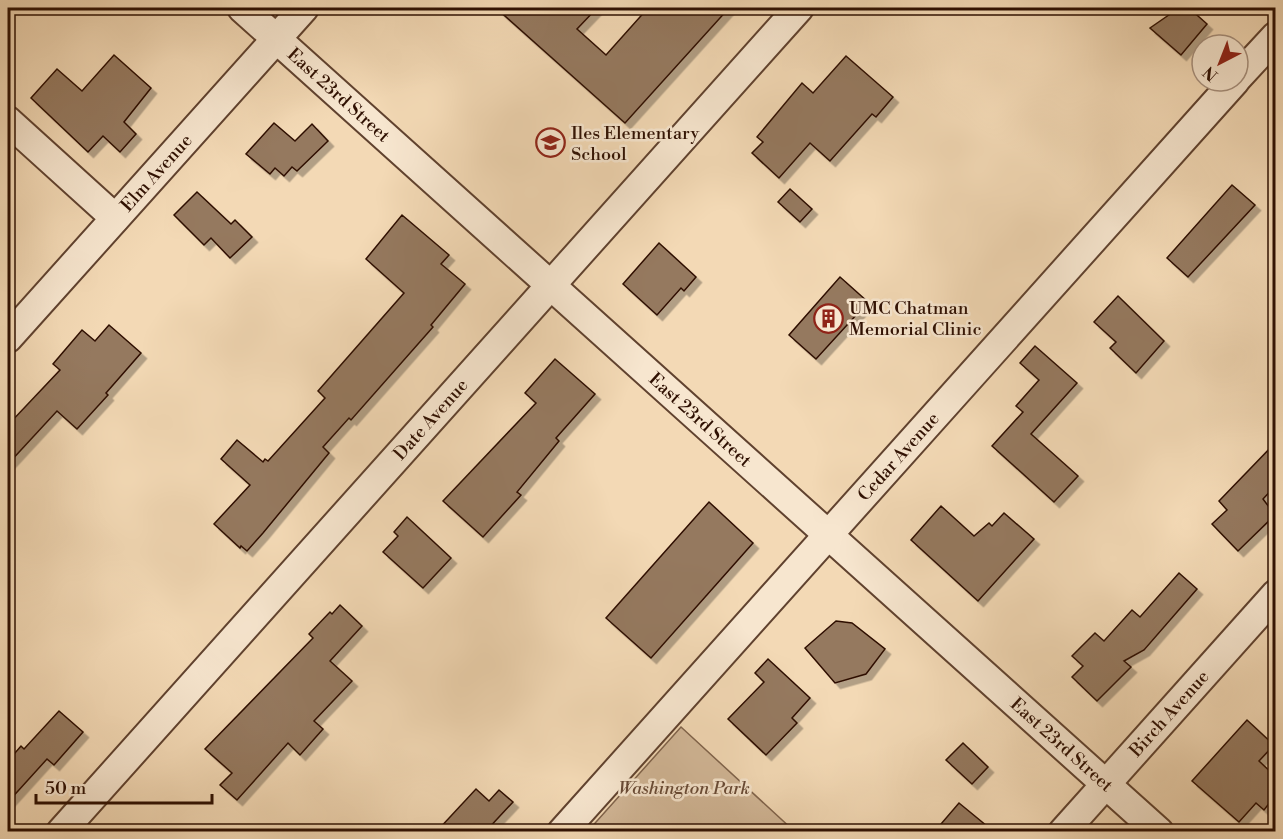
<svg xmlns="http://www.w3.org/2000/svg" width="1283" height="839" font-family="'Libre Bodoni',serif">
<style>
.green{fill:#d2b797;stroke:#80644c;stroke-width:1.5}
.building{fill:#95795f;stroke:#2f1002;stroke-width:1.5;filter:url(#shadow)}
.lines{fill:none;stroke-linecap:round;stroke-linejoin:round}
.minor-casing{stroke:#60422f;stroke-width:32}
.minor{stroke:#f7e6cf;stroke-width:28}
.labels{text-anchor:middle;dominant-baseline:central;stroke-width:5;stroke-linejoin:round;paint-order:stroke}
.street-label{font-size:18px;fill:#2f1002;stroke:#f7e6cf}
.poi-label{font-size:18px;fill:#2f1002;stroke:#f7e6cf;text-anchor:start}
.park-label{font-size:18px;font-style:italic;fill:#684a36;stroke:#f7e6cf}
</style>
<defs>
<filter id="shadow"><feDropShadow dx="5.5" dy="5.5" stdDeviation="0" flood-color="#0004"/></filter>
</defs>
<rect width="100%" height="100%" fill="#f3d9b5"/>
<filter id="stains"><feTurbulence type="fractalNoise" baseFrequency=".00333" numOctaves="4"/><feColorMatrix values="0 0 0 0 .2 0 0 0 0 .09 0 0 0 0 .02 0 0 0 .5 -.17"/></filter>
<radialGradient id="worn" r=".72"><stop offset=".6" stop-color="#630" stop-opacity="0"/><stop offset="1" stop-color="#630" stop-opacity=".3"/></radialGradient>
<polygon class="green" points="681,727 794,831 588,831"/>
<g class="building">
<polygon points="496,8 597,8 577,29 606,55 648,8 729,8 625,123"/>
<polygon points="1179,8 1189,8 1207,24 1181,55 1150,28"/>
<polygon points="114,55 151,88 124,122 136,134 120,152 103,136 88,152 31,98 57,69 82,91"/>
<polygon points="846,56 893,97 876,117 872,114 830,161 810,143 779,178 752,153 763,142 757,137 802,83 813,93"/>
<polygon points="274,123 295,141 312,124 328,141 297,171 292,167 284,176 275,168 270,174 246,154"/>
<polygon points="1232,185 1255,205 1188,277 1167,258"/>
<polygon points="790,189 812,209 800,222 778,202"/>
<polygon points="197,192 231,224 235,220 252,237 230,258 211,238 204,245 174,215"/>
<polygon points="402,215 449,255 441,264 465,284 431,325 433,327 351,420 349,418 323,447 329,453 263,533 247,551 241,546 240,548 214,524 250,485 221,459 237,440 263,462 265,459 268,461 325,398 318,391 404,293 366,259"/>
<polygon points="659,243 696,277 684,291 681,288 657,315 623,284"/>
<polygon points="840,277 868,302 816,359 789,335"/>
<polygon points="1118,296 1164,341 1136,373 1110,348 1116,342 1094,322"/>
<polygon points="109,325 141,353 106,393 108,395 77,429 57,411 8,464 8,425 60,370 53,364 82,330 95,341"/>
<polygon points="1035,346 1077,383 1031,434 1078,476 1054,502 992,446 1023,412 1016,406 1039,380 1020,363"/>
<polygon points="555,359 595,394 556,438 559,441 517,492 521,495 483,537 443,501 536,403 525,393"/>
<polygon points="1275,443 1275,486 1263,499 1275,515 1238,551 1212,524 1227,510 1219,501"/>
<polygon points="709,502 753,543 651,658 606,618"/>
<polygon points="941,506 974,536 989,523 992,526 1004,513 1034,539 978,601 911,540"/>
<polygon points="407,517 451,558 423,588 383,552 398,536 394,532"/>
<polygon points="1179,573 1197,589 1144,650 1124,661 1131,667 1097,701 1072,677 1083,666 1072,656 1095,633 1104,641 1132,610 1140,617"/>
<polygon points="340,605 362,626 330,661 352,681 314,721 323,729 300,755 288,743 237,800 220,785 232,773 205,749 313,638 309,634 330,612 332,614"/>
<polygon points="836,621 852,623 885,649 866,674 835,683 805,648"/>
<polygon points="768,659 810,698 792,718 797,723 766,755 728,719 764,682 755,673"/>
<polygon points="59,711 83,732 54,765 47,759 8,802 8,761 21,746 24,749"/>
<polygon points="1247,720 1274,745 1259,761 1275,776 1275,796 1264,810 1256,803 1239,822 1192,781"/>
<polygon points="963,743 988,767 972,784 946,760"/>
<polygon points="476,789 489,801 499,790 513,802 486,831 437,831"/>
<polygon points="959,803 993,831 935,831"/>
</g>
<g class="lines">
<defs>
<g id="minor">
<path id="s1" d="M242,8L1159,832"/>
<polyline points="1238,77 1276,36"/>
<polyline points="8,121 115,218"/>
<path id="s2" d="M8,338L304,8"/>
<path id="s3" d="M61,832L799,8"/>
<path id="s4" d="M562,832L1235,81"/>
<path id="s5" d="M1063,832L1276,594"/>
</g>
</defs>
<use href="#minor" class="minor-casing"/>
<use href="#minor" class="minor"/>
</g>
<defs>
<symbol id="school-ring" viewBox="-11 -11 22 22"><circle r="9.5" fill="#f7e6cf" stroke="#8f2418" stroke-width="1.5"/><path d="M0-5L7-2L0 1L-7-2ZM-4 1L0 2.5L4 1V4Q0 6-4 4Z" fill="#8f2418"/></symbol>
<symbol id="building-ring" viewBox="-11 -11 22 22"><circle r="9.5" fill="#f7e6cf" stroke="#8f2418" stroke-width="1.5"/><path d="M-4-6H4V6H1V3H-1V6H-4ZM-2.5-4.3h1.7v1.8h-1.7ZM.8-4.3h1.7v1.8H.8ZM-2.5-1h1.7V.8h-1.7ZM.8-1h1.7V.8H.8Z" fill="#8f2418"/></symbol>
</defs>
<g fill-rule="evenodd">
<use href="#school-ring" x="534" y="126" width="33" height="33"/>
<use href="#building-ring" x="812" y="302" width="33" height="33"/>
</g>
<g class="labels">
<g class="street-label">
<text stroke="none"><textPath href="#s1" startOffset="130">East 23rd Street</textPath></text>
<text stroke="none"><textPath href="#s2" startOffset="222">Elm Avenue</textPath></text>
<text stroke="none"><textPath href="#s3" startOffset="554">Date Avenue</textPath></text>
<text stroke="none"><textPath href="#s1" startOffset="616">East 23rd Street</textPath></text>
<text stroke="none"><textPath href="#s4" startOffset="504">Cedar Avenue</textPath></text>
<text stroke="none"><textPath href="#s5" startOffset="159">Birch Avenue</textPath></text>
<text stroke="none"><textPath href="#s1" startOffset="1102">East 23rd Street</textPath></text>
</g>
<g class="poi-label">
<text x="571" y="133">Iles Elementary<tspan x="571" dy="21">School</tspan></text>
<text x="849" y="308">UMC Chatman<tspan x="849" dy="21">Memorial Clinic</tspan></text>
</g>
<g class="park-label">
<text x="684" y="788">Washington Park</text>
</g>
</g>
<rect width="1283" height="839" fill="none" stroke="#f3d9b5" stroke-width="30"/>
<rect x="9" y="9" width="1265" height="821" fill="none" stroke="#2f1002" stroke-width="3"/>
<rect x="15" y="15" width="1253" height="809" fill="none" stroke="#2f1002" stroke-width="1.5"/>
<g transform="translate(1220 63) rotate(222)"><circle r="28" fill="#f7e6cf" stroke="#a7907d" stroke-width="1.5"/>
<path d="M0-4.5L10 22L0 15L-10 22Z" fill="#8f2418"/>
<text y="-9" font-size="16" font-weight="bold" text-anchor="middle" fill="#2f1002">N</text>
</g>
<path d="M36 794v9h176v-9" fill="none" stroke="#2f1002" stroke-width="3"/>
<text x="45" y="794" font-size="18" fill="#2f1002" stroke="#f7e6cf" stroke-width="4.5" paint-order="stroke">50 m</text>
<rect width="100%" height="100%" filter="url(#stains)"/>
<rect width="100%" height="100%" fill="url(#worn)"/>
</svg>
